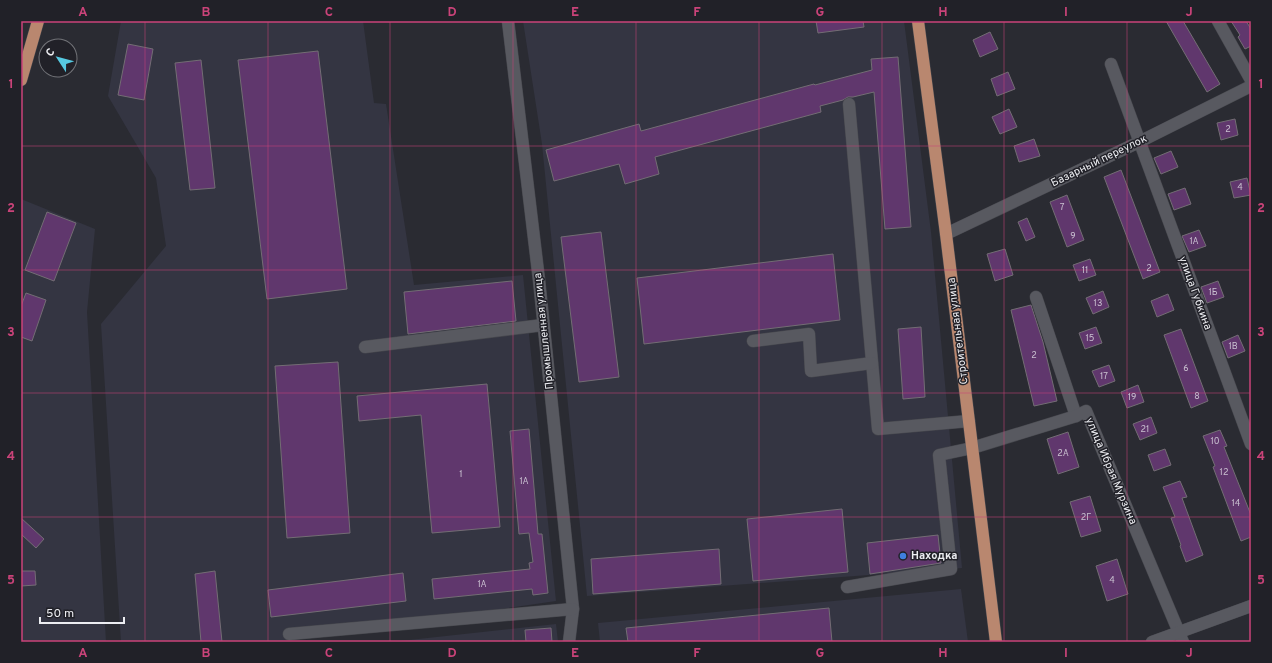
<svg xmlns="http://www.w3.org/2000/svg" width="1272" height="663" font-family="Overpass,sans-serif">
<style>
.built{fill:#343542}
.building{fill:#60376d;stroke:#736d74}
.lines{fill:none;stroke-linecap:round;stroke-linejoin:round}
.minor-casing{stroke:#47484e;stroke-width:13}
.major-casing{stroke:#47484e;stroke-width:13}
.minor{stroke:#585960;stroke-width:12}
.major{stroke:#b9876f;stroke-width:12}
.grid{fill:none;stroke:#ca4379;stroke-width:1;stroke-opacity:0.55}
.shop-dot{fill:#3f7fe0;stroke:#212128;stroke-width:1.5}
.labels{text-anchor:middle;dominant-baseline:central;stroke-width:3;stroke-linejoin:round;paint-order:stroke}
.number-label{font-size:9px;fill:#c9c0d0}
.street-label{font-size:11px;fill:#ecedf1;stroke:#212128}
.poi-label{font-size:11px;font-weight:bold;fill:#ecedf1;stroke:#212128;text-anchor:start}
.neatline{fill:none;stroke:#ca4379;stroke-width:1.5}
.grid-label{font-size:13px;text-anchor:middle;font-weight:bold;fill:#ca4379}
</style>
<rect width="100%" height="100%" fill="#2a2b32"/>
<g class="built">
<polygon points="121,21 363,21 374,103 386,104 414,285 523,275 556,601 276,642 121,642 101,324 166,246 156,178 108,96"/>
<polygon points="523,21 904,21 931,232 962,568 587,596 542,144"/>
<polygon points="21,199 95,229 87,312 106,642 21,642"/>
<polygon points="961,589 968,642 600,642 598,623"/>
<polygon points="556,624 558,642 391,642"/>
</g>
<g class="building">
<polygon points="816,21 863,21 864,27 818,33"/>
<polygon points="1166,21 1183,21 1220,84 1207,92"/>
<polygon points="1231,21 1246,21 1251,29 1251,46 1245,49 1238,37 1240,35"/>
<polygon points="990,32 998,49 980,57 973,40"/>
<polygon points="128,44 153,49 144,100 118,95"/>
<polygon points="318,51 347,289 267,299 238,60"/>
<polygon points="898,57 911,227 885,229 874,92 853,97 848,97 843,100 820,106 821,112 655,157 659,174 625,184 619,164 554,181 546,150 639,124 641,131 814,84 815,85 872,70 871,59"/>
<polygon points="201,60 215,188 190,190 175,63"/>
<polygon points="1008,72 1015,89 997,96 991,79"/>
<polygon points="1009,109 1017,127 1000,134 992,117"/>
<polygon points="1235,119 1238,135 1221,140 1217,123"/>
<polygon points="1034,139 1040,156 1019,162 1014,146"/>
<polygon points="1171,151 1178,167 1161,174 1154,158"/>
<polygon points="1121,170 1160,272 1143,279 1104,177"/>
<polygon points="1247,178 1251,195 1234,198 1230,182"/>
<polygon points="1185,188 1191,204 1174,210 1168,194"/>
<polygon points="1067,195 1084,240 1067,247 1050,202"/>
<polygon points="47,212 76,223 54,281 25,270"/>
<polygon points="1027,218 1035,237 1026,241 1018,222"/>
<polygon points="1199,230 1206,246 1189,252 1182,236"/>
<polygon points="601,232 619,377 579,382 561,237"/>
<polygon points="1005,249 1013,275 995,281 987,254"/>
<polygon points="833,254 840,320 644,344 637,278"/>
<polygon points="1090,259 1096,275 1079,281 1073,265"/>
<polygon points="512,281 516,321 408,334 404,292"/>
<polygon points="1218,281 1224,297 1207,303 1201,287"/>
<polygon points="1103,291 1109,307 1093,314 1086,298"/>
<polygon points="26,293 46,300 32,341 21,337 21,306"/>
<polygon points="1168,294 1174,310 1157,317 1151,301"/>
<polygon points="1031,305 1043,342 1057,401 1034,406 1011,310"/>
<polygon points="921,327 925,397 903,399 898,329"/>
<polygon points="1096,327 1102,343 1085,349 1079,333"/>
<polygon points="1181,329 1208,401 1191,408 1164,335"/>
<polygon points="1238,335 1245,351 1228,358 1222,342"/>
<polygon points="338,362 350,533 287,538 275,366"/>
<polygon points="1109,365 1115,381 1099,387 1092,371"/>
<polygon points="487,384 500,527 432,533 421,415 359,421 357,396"/>
<polygon points="1138,385 1144,402 1127,408 1121,392"/>
<polygon points="1151,417 1157,433 1140,440 1133,424"/>
<polygon points="529,429 538,534 542,534 548,593 533,595 532,589 434,599 432,579 530,569 529,563 533,562 529,533 519,534 510,431"/>
<polygon points="1220,430 1227,446 1224,447 1251,515 1251,537 1241,541 1213,467 1215,466 1203,436"/>
<polygon points="1068,432 1079,467 1058,474 1047,439"/>
<polygon points="1165,449 1171,465 1154,471 1148,455"/>
<polygon points="1180,481 1187,497 1182,498 1203,555 1186,562 1180,546 1181,545 1171,518 1175,517 1163,487"/>
<polygon points="1090,496 1101,531 1081,537 1070,502"/>
<polygon points="842,509 848,572 753,581 747,519"/>
<polygon points="21,518 44,539 36,548 21,534"/>
<polygon points="938,535 941,563 870,574 867,543"/>
<polygon points="719,549 721,584 593,594 591,559"/>
<polygon points="1117,559 1128,594 1107,601 1096,566"/>
<polygon points="21,571 35,571 36,585 21,586"/>
<polygon points="215,571 222,642 201,642 195,574"/>
<polygon points="403,573 406,601 271,617 268,590"/>
<polygon points="829,608 832,642 628,642 626,628"/>
<polygon points="551,628 552,642 526,642 525,630"/>
</g>
<g class="lines">
<defs>
<g id="minor">
<polyline points="508,21 539,280 573,609 569,642"/>
<polyline points="1218,21 1251,80"/>
<polyline points="1111,64 1251,444"/>
<polyline points="849,104 878,429 969,421"/>
<polyline points="946,234 1139,142 1251,86"/>
<polyline points="1036,297 1076,416"/>
<polyline points="753,341 809,334 811,371 872,363"/>
<polyline points="365,347 543,325"/>
<polyline points="847,587 951,569 939,455 972,448 1076,416 1086,411 1183,642"/>
<polyline points="289,634 573,609"/>
<polyline points="1152,642 1251,606"/>
</g>
<g id="major">
<polyline points="918,21 946,234 996,642"/>
<polyline points="21,80 38,21"/>
</g>
</defs>
<use href="#minor" class="minor-casing"/>
<use href="#major" class="major-casing"/>
<use href="#minor" class="minor"/>
<use href="#major" class="major"/>
</g>
<path class="grid" d="M145,21V642M268,21V642M390,21V642M513,21V642M636,21V642M759,21V642M882,21V642M1004,21V642M1127,21V642M21,146H1251M21,270H1251M21,393H1251M21,517H1251"/>
<circle class="shop-dot" cx="903" cy="556" r="4"/>
<g class="labels">
<g class="number-label">
<text x="1228" y="129">2</text>
<text x="1240" y="187">4</text>
<text x="1062" y="207">7</text>
<text x="1073" y="236">9</text>
<text x="1194" y="241">1А</text>
<text x="1149" y="268">2</text>
<text x="1085" y="270">11</text>
<text x="1213" y="292">1Б</text>
<text x="1098" y="303">13</text>
<text x="1090" y="338">15</text>
<text x="1233" y="346">1В</text>
<text x="1034" y="355">2</text>
<text x="1186" y="368">6</text>
<text x="1104" y="376">17</text>
<text x="1197" y="396">8</text>
<text x="1132" y="397">19</text>
<text x="1145" y="429">21</text>
<text x="1215" y="441">10</text>
<text x="1063" y="453">2А</text>
<text x="1224" y="472">12</text>
<text x="461" y="474">1</text>
<text x="524" y="481">1А</text>
<text x="1236" y="503">14</text>
<text x="1086" y="517">2Г</text>
<text x="1112" y="580">4</text>
<text x="482" y="584">1А</text>
</g>
<g class="street-label">
<text transform="translate(1099 161) rotate(-26)">Базарный переулок</text>
<text transform="translate(1195 293) rotate(70)">улица Губкина</text>
<text transform="translate(544 331) rotate(-96)">Промышленная улица</text>
<text transform="translate(958 331) rotate(-97)">Строительная улица</text>
<text transform="translate(1111 471) rotate(67)">улица Ибрая Мурзина</text>
</g>
<g class="poi-label">
<text x="911" y="556">Находка</text>
</g>
</g>
<rect width="1272" height="663" fill="none" stroke="#212128" stroke-width="44"/>
<g transform="translate(58 58) rotate(306)"><circle r="19" fill="#212128" stroke="#727378"/>
<path d="M0-3L7 15L0 10L-7 15Z" fill="#56c9e1"/>
<text y="-6" font-size="11" font-weight="bold" text-anchor="middle" fill="#ecedf1">С</text>
</g>
<path d="M40 617v6h84v-6" fill="none" stroke="#ecedf1" stroke-width="2"/>
<text x="46" y="617" font-size="12" fill="#ecedf1" stroke="#212128" stroke-width="3" paint-order="stroke">50 m</text>
<rect x="22" y="22" width="1228" height="619" class="neatline"/>
<g class="grid-label">
<text x="83" y="16">A</text>
<text x="206" y="16">B</text>
<text x="329" y="16">C</text>
<text x="452" y="16">D</text>
<text x="575" y="16">E</text>
<text x="697" y="16">F</text>
<text x="820" y="16">G</text>
<text x="943" y="16">H</text>
<text x="1066" y="16">I</text>
<text x="1189" y="16">J</text>
<text x="11" y="88">1</text>
<text x="1261" y="88">1</text>
<text x="11" y="212">2</text>
<text x="1261" y="212">2</text>
<text x="11" y="336">3</text>
<text x="1261" y="336">3</text>
<text x="11" y="460">4</text>
<text x="1261" y="460">4</text>
<text x="11" y="584">5</text>
<text x="1261" y="584">5</text>
<text x="83" y="657">A</text>
<text x="206" y="657">B</text>
<text x="329" y="657">C</text>
<text x="452" y="657">D</text>
<text x="575" y="657">E</text>
<text x="697" y="657">F</text>
<text x="820" y="657">G</text>
<text x="943" y="657">H</text>
<text x="1066" y="657">I</text>
<text x="1189" y="657">J</text>
</g>
</svg>
